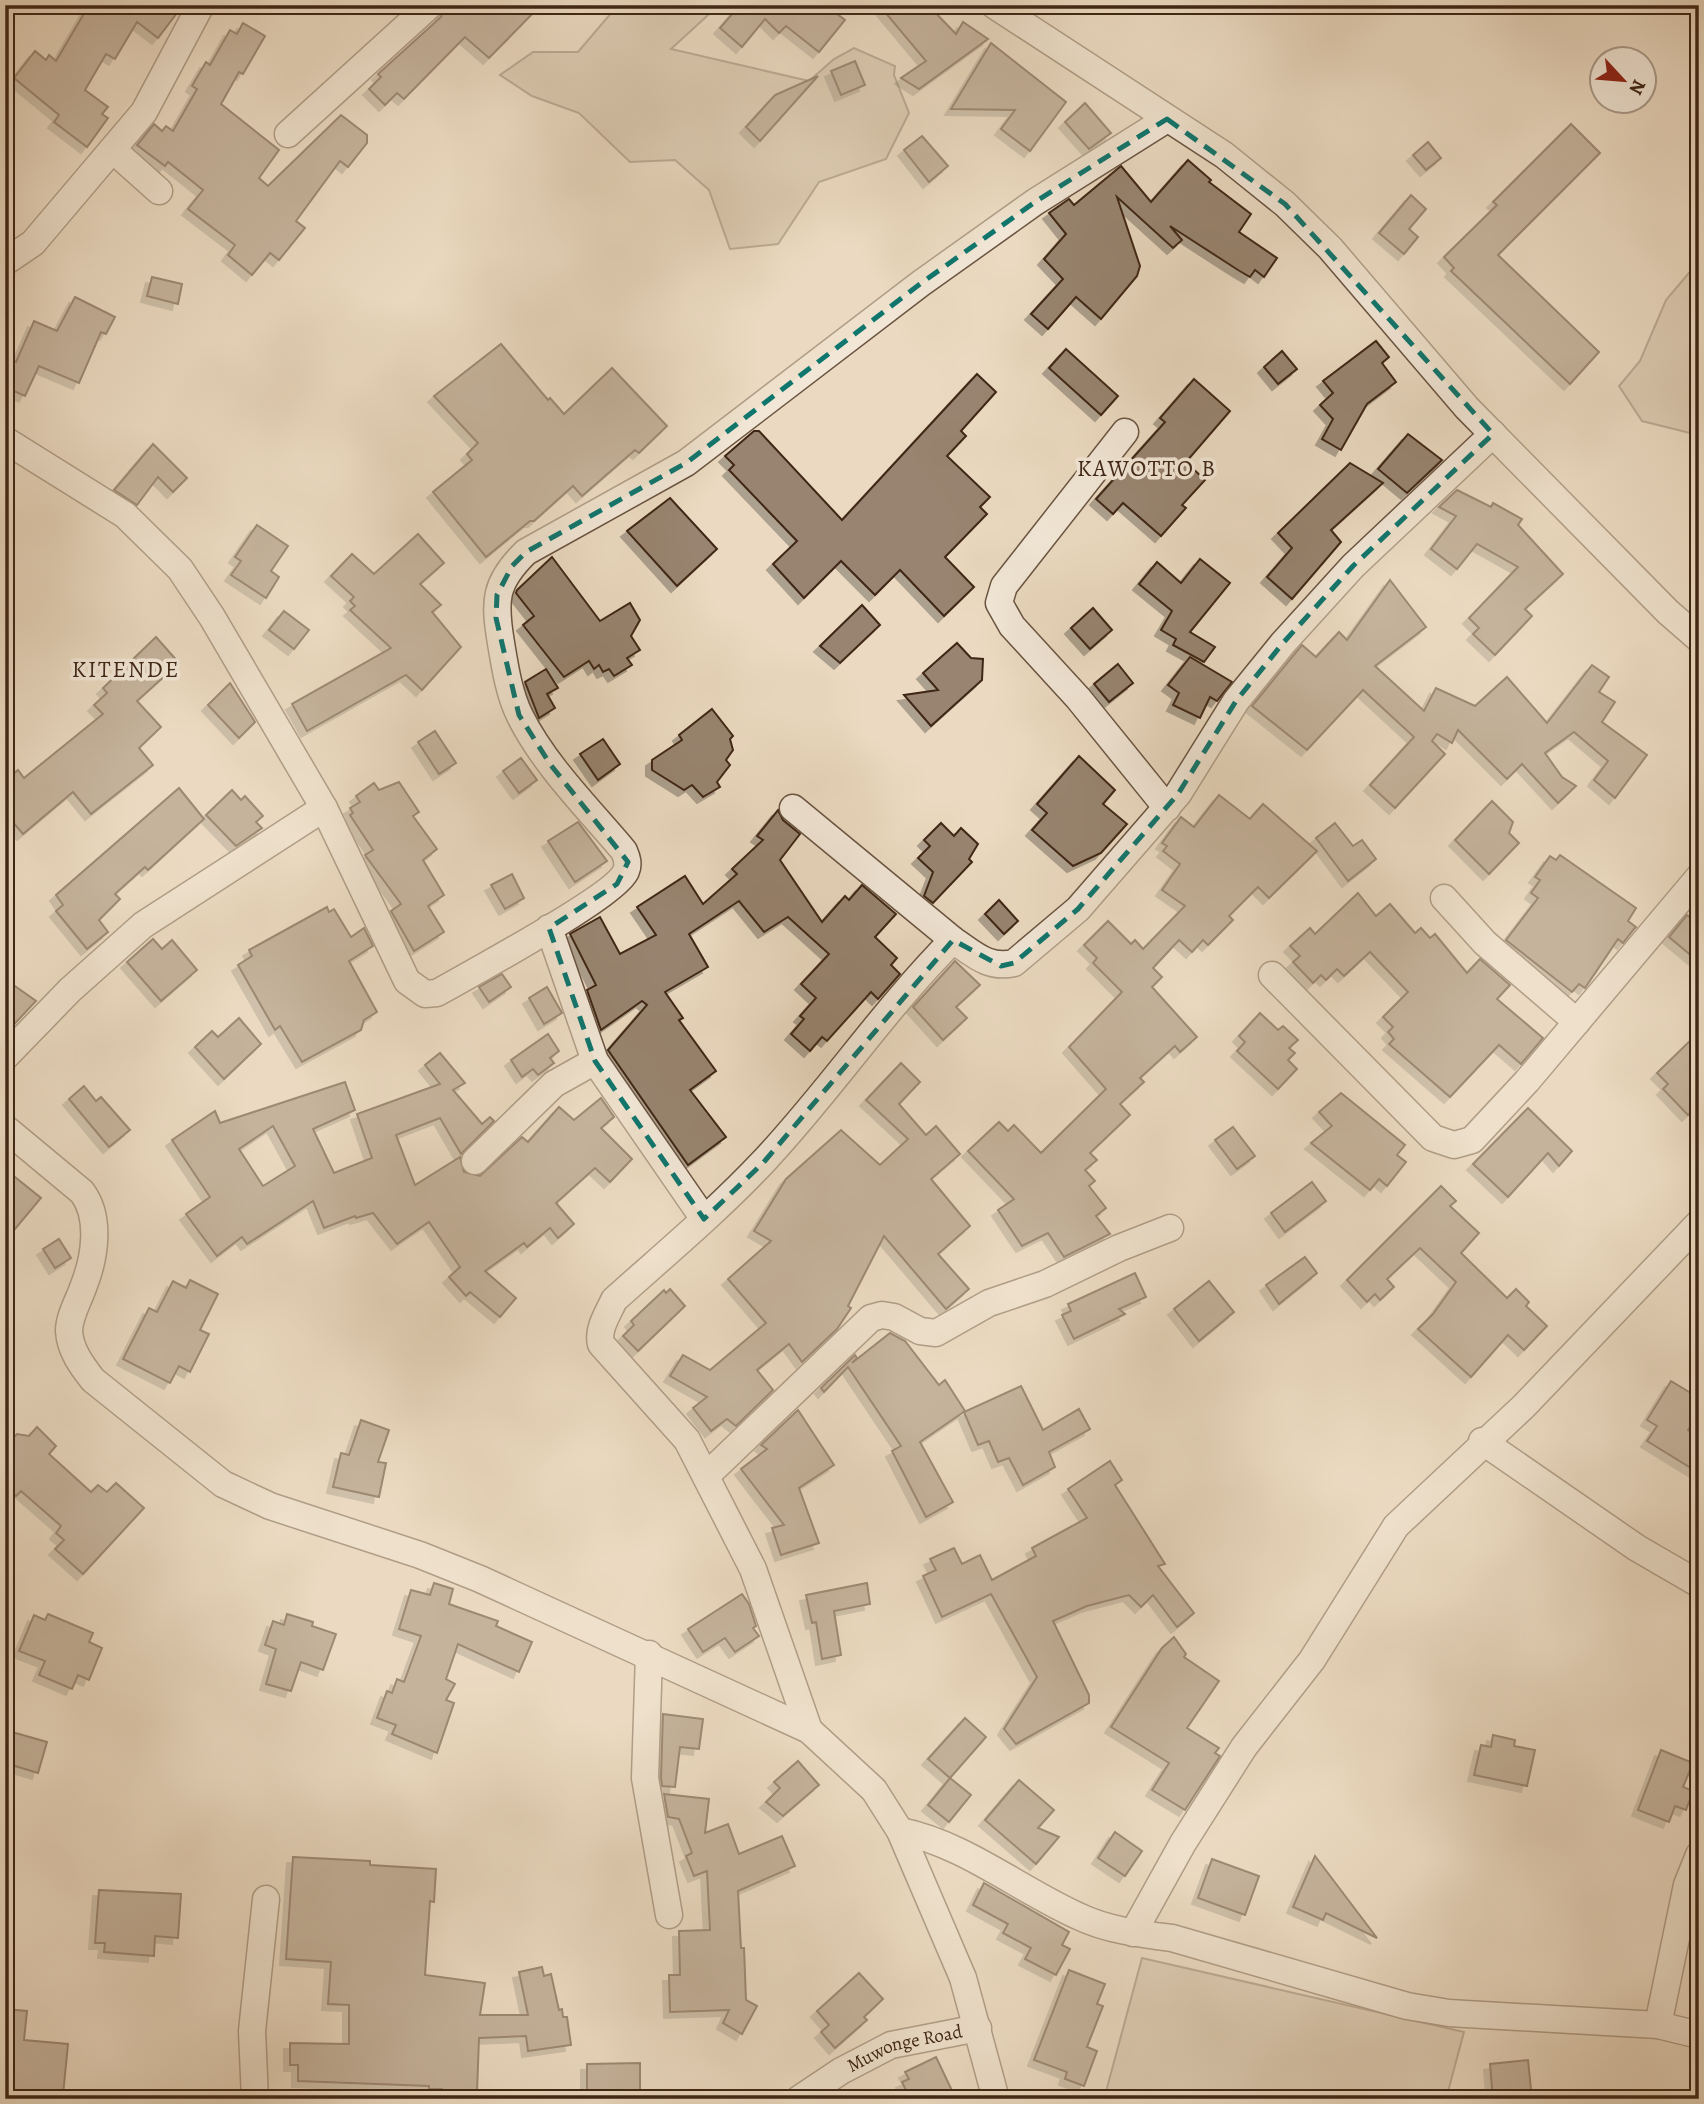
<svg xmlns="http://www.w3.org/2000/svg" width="1704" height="2104" font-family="Alegreya,serif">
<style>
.green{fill:#cebca4;stroke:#86725d;stroke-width:2}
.building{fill:#98846f;stroke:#3f2716;stroke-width:2;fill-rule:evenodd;filter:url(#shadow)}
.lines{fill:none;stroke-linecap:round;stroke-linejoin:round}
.minor-casing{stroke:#6a5441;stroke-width:29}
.minor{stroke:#f2e7d7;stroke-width:26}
.marked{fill:none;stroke:#0f766e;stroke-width:5;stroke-dasharray:14 9;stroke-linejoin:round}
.labels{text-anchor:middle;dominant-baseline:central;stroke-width:7;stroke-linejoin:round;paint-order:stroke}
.street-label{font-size:19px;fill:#3f2716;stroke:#f2e7d7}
.quarter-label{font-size:23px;letter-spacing:2px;fill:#3f2716;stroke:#f2e7d7}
</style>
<defs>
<filter id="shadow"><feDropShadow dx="-6" dy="6" stdDeviation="0" flood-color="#0004"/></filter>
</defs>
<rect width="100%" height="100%" fill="#ebdac1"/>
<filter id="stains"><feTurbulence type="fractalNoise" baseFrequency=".00286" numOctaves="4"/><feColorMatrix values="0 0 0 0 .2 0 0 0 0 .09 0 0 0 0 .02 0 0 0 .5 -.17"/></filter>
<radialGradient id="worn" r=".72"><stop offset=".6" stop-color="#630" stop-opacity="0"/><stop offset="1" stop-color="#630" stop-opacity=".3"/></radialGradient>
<g class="green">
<polygon points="618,5 719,5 671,49 809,81 834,59 854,48 895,66 894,75 909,113 886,159 819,182 778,244 730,249 709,190 675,160 630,162 579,113 532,96 500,75 533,52 578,52"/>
<polygon points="1699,261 1699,433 1694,434 1642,421 1619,386 1640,361 1666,300"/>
<polygon points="1142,1958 1464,2032 1446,2099 1104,2099"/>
</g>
<g class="building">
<polygon points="89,5 183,5 158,38 137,22 115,59 106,54 85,90 108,107 102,114 108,118 87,147 54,122 59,115 14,78 35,51 46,60 49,55 56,61"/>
<polygon points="445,5 541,5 489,58 465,37 404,99 397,93 385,105 369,89 381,77 378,74 441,17"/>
<polygon points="740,5 825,5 845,20 819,52 786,26 779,33 765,19 742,47 720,28"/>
<polygon points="879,5 928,5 956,34 963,22 988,39 919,89 901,78 926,61"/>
<polygon points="243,23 265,36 243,74 239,72 221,104 279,150 259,178 268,186 341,115 367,135 367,143 348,167 340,161 296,221 305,228 279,260 270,253 252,275 228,255 235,245 188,209 203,190 168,162 165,166 137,145 154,124 162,131 166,126 173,131 197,89 192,86 206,62 210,65 230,30 237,34"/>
<polygon points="991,43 1066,102 1030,151 1001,129 1015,110 951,109"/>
<polygon points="855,61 865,85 841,95 831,71"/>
<polygon points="818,76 760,141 746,127 775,95"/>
<polygon points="1085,103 1111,133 1089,149 1065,122"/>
<polygon points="1571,124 1600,153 1498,255 1599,352 1570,384 1451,271 1454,268 1444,257 1497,205 1493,202"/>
<polygon points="922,136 948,166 929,182 904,150"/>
<polygon points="1428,142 1441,158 1426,170 1413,155"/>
<polygon points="1188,160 1211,180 1209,182 1251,214 1239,232 1277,258 1264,277 1255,270 1250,277 1238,270 1170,226 1182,240 1173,248 1117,197 1140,266 1137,276 1101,319 1076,297 1048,329 1031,314 1063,279 1044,259 1066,234 1049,213 1069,199 1074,205 1121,166 1151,202"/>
<polygon points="1411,195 1426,209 1409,229 1418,237 1404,254 1379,233"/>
<polygon points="152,277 182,284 178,304 147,296"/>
<polygon points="75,297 115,317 106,334 101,332 79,383 39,366 25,396 5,387 5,357 16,362 34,321 57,331"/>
<polygon points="1376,341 1389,357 1382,363 1396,382 1367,404 1341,450 1322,439 1333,419 1320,405 1333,393 1323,381"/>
<polygon points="501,344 548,400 550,398 564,414 612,368 667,426 639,453 635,450 582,496 573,486 534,521 530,521 486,557 433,492 472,460 467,454 478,443 434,396"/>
<polygon points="1066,349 1118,396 1101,415 1049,368"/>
<polygon points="1282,351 1297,369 1278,384 1264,367"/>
<polygon points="977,374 996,392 961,431 966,436 947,456 990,497 980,507 987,514 945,557 974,587 944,616 900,570 875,595 841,561 804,598 773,564 797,541 729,470 734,465 725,456 754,431 759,431 842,520"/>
<polygon points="1194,379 1230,411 1186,462 1205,480 1182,505 1186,508 1161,536 1123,503 1113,514 1096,499 1165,422 1160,418"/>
<polygon points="1408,434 1442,460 1407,493 1378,469"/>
<polygon points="153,444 187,478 173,492 158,477 137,505 114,490"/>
<polygon points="1350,463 1383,483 1331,530 1341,542 1292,599 1267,577 1292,548 1278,533"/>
<polygon points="1457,490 1491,507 1493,503 1522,519 1518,525 1563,574 1525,609 1532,616 1495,655 1473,634 1479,628 1469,618 1518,567 1477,544 1457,569 1431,549 1456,516 1439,507"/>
<polygon points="670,498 717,549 677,586 627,531"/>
<polygon points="257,525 288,546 271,571 279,577 266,598 231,575 241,561 235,557"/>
<polygon points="418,534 444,563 420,584 441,605 432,612 461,647 422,690 406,675 307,731 292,704 391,648 350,610 355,606 350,601 354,597 331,576 352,554 374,574"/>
<polygon points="552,557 600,621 630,603 640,620 631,636 640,650 627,658 632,665 614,676 609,669 603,672 599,665 594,669 589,661 564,677 523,625 534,616 516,593 517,590"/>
<polygon points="1200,559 1230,583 1190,632 1215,647 1204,662 1173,645 1176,639 1161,630 1172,611 1139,584 1157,562 1181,583"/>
<polygon points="1390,580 1426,627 1375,666 1424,711 1436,688 1475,706 1507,677 1547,723 1592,665 1609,677 1599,692 1615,702 1602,722 1647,755 1615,798 1594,780 1608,761 1574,732 1545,753 1562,777 1576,786 1558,803 1522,764 1507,779 1458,730 1452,743 1437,734 1432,741 1445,754 1395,808 1370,785 1414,737 1363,690 1307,750 1252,706 1302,645 1316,657 1339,632 1347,640"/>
<polygon points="862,605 880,625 840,663 820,646"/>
<polygon points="1093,608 1112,630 1090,649 1071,628"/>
<polygon points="284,611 309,630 294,649 269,630"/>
<polygon points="156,637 179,663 137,701 161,727 139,748 153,765 91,814 73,792 23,834 5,813 5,781 18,770 24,778 103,714 94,705 107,693 103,688"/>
<polygon points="957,643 971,658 983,659 982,680 931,726 904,695 938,690 923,673"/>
<polygon points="1190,657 1232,682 1217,701 1210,697 1200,718 1173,705 1179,693 1168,685"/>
<polygon points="1118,664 1133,683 1109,702 1094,684"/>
<polygon points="546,669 558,688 547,694 555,708 539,718 525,682"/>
<polygon points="230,683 255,722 239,738 208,705"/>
<polygon points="712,709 733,736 730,739 733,750 726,760 730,765 717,782 720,787 703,797 692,785 684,790 652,770 652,760 682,740 679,735"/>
<polygon points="435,731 456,763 439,774 418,742"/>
<polygon points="603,739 620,764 598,780 580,754"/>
<polygon points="1079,756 1115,790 1103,804 1127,824 1101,853 1073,866 1032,830 1047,813 1037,804"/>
<polygon points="521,758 537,780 519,793 503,771"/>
<polygon points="399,782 419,812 413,816 437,849 423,860 444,895 428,906 444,932 414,951 391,911 401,904 365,855 373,850 350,815 353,813 350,808 360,802 356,796 374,783 379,790"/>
<polygon points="179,788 204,819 148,870 145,867 115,894 120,899 99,920 108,932 87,949 56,911 63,905 56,895"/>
<polygon points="232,790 241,800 245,796 263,816 256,822 262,828 236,846 206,815"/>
<polygon points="1219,795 1250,819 1263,804 1317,851 1269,898 1258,887 1229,916 1233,920 1208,945 1203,940 1192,952 1179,940 1153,968 1162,977 1152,987 1197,1037 1180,1052 1175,1046 1140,1078 1144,1082 1120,1104 1130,1115 1090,1153 1097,1160 1085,1170 1095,1181 1089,1186 1106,1208 1096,1216 1110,1234 1064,1257 1048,1233 1022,1246 998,1210 1014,1199 968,1151 999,1122 1008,1131 1014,1125 1041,1153 1106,1089 1069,1047 1122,992 1093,963 1097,958 1084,945 1108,921 1131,944 1135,940 1143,949 1185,906 1162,890 1180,864 1163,851 1167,846 1162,843 1181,817 1194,827"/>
<polygon points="1492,801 1513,822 1509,833 1519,843 1489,874 1455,840"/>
<polygon points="778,810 783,820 800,834 780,860 822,922 845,896 849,900 862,885 896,914 875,937 897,958 891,965 900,974 878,999 871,992 827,1041 822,1037 810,1051 791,1034 804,1019 800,1016 816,998 801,984 829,954 788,917 764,932 739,901 689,934 708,967 665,992 683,1018 679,1020 716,1071 690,1090 726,1137 688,1165 608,1050 647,1005 642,1001 601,1030 587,990 596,985 570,934 600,917 620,954 656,935 637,907 685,876 703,904 737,874 732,869 763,840 757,836"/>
<polygon points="578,822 607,861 575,882 548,841"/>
<polygon points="941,823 954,836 961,828 978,844 969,859 972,862 933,903 924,896 933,872 918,858 930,846 924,840"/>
<polygon points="1335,823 1353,846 1362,840 1376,859 1348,881 1316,838"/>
<polygon points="1560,855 1636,908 1628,921 1636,927 1634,929 1623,943 1618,939 1585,988 1579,984 1572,992 1506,940 1538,898 1531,893 1540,880 1535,877 1550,856 1556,860"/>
<polygon points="512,874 524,898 505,909 491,885"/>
<polygon points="1358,893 1376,916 1390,904 1415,933 1421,928 1430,938 1435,934 1467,973 1480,959 1510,985 1497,999 1543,1038 1521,1064 1499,1045 1450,1097 1389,1044 1394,1039 1388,1032 1393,1027 1383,1017 1408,992 1370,952 1344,976 1337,969 1326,980 1321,975 1313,983 1293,962 1300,956 1290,946 1310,928 1315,934"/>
<polygon points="999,900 1018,921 1004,934 985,914"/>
<polygon points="327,907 329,912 334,909 351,937 364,928 373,946 349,961 377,1012 364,1020 361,1030 302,1062 280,1026 275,1030 238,965 252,956 249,950"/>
<polygon points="1687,915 1699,924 1699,962 1669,937"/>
<polygon points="153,939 162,949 172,940 197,970 161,1001 127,962"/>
<polygon points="955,961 980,985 956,1007 967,1018 943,1040 913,1007"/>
<polygon points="502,974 511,987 489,1002 479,987"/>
<polygon points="5,979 36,1001 5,1034"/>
<polygon points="547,987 562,1013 544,1024 529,998"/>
<polygon points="1260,1013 1278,1030 1283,1026 1298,1040 1289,1048 1295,1053 1288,1060 1297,1069 1278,1089 1237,1051 1245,1042 1239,1036"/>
<polygon points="239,1018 261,1044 224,1079 195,1047 212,1031 218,1037"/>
<polygon points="1699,1032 1699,1104 1688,1115 1663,1089 1668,1084 1657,1073"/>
<polygon points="548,1034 559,1051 550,1058 554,1063 538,1075 533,1069 522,1077 511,1060"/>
<path d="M440,1053L465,1083L453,1090L482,1124L490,1117L494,1121L461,1154L440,1118L396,1135L415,1185L460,1157L464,1172L480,1176L522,1137L528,1142L559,1107L574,1120L601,1098L614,1117L601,1128L632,1159L610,1182L595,1168L556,1203L574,1224L558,1238L550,1228L527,1247L524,1243L485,1271L516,1298L500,1317L470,1292L466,1296L449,1277L460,1267L429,1222L397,1244L373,1213L356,1218L355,1216L324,1228L313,1201L247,1244L242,1237L217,1256L186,1214L210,1197L172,1140L215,1111L220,1123L345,1082L355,1110L313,1129L334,1173L372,1158L357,1114L440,1084L425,1065ZM273,1126L295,1166L263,1186L239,1149Z"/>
<polygon points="901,1063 920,1082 899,1104 926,1135 936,1126 960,1154 931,1179 970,1226 938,1254 969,1289 946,1309 884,1236 848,1306 851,1308 837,1329 802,1362 789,1344 757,1370 773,1390 736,1426 727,1419 711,1431 693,1408 707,1397 670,1376 683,1355 710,1370 766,1323 728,1279 771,1241 754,1231 786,1179 841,1130 880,1165 908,1139 866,1100"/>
<polygon points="84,1086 96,1101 101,1097 130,1130 109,1147 69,1099"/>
<polygon points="1341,1093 1405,1145 1397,1155 1406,1162 1387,1186 1379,1179 1370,1190 1311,1143 1332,1126 1319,1112"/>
<polygon points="1528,1108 1572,1151 1559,1166 1548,1153 1508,1197 1473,1164"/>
<polygon points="1233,1127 1255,1156 1237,1169 1215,1140"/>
<polygon points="5,1169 41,1198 5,1241"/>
<polygon points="1312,1182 1326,1201 1285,1232 1271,1213"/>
<polygon points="1441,1186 1456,1201 1450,1206 1479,1233 1461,1253 1507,1298 1516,1289 1529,1302 1526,1306 1547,1326 1524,1350 1508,1335 1471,1377 1418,1329 1433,1314 1456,1282 1420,1248 1387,1279 1394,1287 1380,1300 1375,1294 1367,1302 1347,1280"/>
<polygon points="59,1239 71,1258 55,1268 43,1249"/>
<polygon points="1305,1257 1317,1273 1279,1304 1266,1285"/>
<polygon points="1135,1273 1146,1297 1119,1309 1125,1314 1074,1339 1062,1315 1071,1311 1068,1304"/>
<polygon points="190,1280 218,1294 200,1330 209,1334 190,1372 179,1366 170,1383 123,1359 149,1308 157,1312 173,1281 186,1288"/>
<polygon points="1209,1281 1234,1312 1199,1341 1174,1309"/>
<polygon points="670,1289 685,1306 638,1351 623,1336 634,1325 631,1321 664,1290 666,1293"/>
<polygon points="890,1333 905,1341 939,1385 945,1380 965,1411 920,1442 953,1502 926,1517 892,1451 901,1446 848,1367 824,1392 821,1388 855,1355 857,1358 852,1363"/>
<polygon points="1671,1381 1699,1398 1699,1413 1688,1430 1699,1438 1699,1473 1647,1441 1657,1426 1647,1420"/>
<polygon points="1021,1386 1043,1430 1079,1409 1090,1429 1049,1452 1055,1467 1023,1485 1009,1458 998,1462 989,1441 978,1445 964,1412"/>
<polygon points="798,1410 834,1465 799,1488 819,1543 781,1555 772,1528 784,1525 741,1469 767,1449 761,1445"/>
<polygon points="361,1420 389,1430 378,1462 386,1463 379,1497 333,1487 341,1453 349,1455"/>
<polygon points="37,1427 56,1446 49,1454 91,1492 98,1485 107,1492 116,1483 144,1508 83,1574 55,1549 64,1540 56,1533 61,1526 21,1491 16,1496 5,1486 5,1446 17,1434 29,1436"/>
<polygon points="1110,1461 1122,1480 1115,1485 1165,1564 1158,1566 1194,1613 1177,1627 1153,1595 1141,1607 1129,1595 1087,1606 1053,1621 1089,1695 1089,1703 1016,1744 1004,1729 1037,1677 991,1594 942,1617 923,1576 936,1570 930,1559 954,1548 962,1564 980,1555 992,1580 1036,1556 1032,1548 1087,1518 1068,1489"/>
<polygon points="434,1583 453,1589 449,1604 498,1621 496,1626 532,1642 519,1672 458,1644 446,1679 455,1684 446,1700 454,1703 437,1753 392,1734 396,1725 377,1718 387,1691 392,1693 397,1679 404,1682 421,1636 399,1629 411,1590 430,1595"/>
<polygon points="867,1583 870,1604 834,1611 841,1655 822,1659 816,1622 812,1623 806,1595"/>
<polygon points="742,1594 749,1604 756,1626 753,1628 759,1636 735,1652 725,1638 703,1652 688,1629"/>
<polygon points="48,1614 93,1633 89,1642 102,1648 89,1680 78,1675 72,1689 39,1675 45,1661 19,1651 34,1615 45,1620"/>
<polygon points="287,1614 313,1622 312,1626 336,1634 323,1670 301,1662 291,1691 266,1684 276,1649 265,1645 273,1621 284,1625"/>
<polygon points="1174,1637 1186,1654 1184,1657 1219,1681 1187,1728 1219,1748 1215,1753 1220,1756 1185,1810 1152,1790 1169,1763 1111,1727 1162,1648"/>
<polygon points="663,1714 703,1719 699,1749 680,1747 675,1787 662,1786 661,1777"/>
<polygon points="965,1718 986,1737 950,1778 928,1759"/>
<polygon points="5,1730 47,1742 38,1773 5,1763"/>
<polygon points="1493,1735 1515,1740 1514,1746 1535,1750 1527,1786 1474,1775 1481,1745 1491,1747"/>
<polygon points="1661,1750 1693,1763 1683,1787 1693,1791 1686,1810 1675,1806 1669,1822 1638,1810"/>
<polygon points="798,1761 819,1785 783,1816 766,1802 780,1788 774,1782"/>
<polygon points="950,1778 971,1795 949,1822 928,1805"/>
<polygon points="1019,1780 1054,1810 1038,1828 1059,1837 1036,1864 985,1820"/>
<polygon points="664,1794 709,1799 705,1833 728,1824 739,1854 782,1836 795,1866 738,1891 741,1948 744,1948 746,2000 757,2006 742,2034 723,2023 729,2010 670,2012 669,1975 680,1975 679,1931 710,1930 707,1871 694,1876 686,1856 692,1853 679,1819 668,1817"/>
<polygon points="1115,1832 1142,1851 1125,1876 1098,1858"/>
<polygon points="1315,1856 1377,1938 1326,1913 1323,1920 1293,1907"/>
<polygon points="293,1857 370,1861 370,1865 436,1869 434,1902 430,1901 425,1975 485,1983 480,2015 528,2015 519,1972 542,1967 544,1976 551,1974 559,2010 562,2009 563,2017 567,2017 571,2045 528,2051 526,2036 479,2038 477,2092 463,2092 463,2097 442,2096 442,2089 429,2089 429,2086 298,2081 298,2065 290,2065 290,2043 349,2044 349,2005 328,2004 331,1962 286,1959"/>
<polygon points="1212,1859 1259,1876 1245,1915 1198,1898"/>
<polygon points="984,1883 1069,1932 1062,1945 1070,1949 1056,1975 1025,1959 1031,1948 1003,1933 1008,1924 973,1905"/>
<polygon points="99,1890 181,1894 178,1938 155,1936 154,1956 104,1952 105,1943 95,1943"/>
<polygon points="1069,1970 1105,1984 1097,2004 1103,2006 1087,2047 1097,2051 1084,2086 1065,2079 1067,2072 1034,2060"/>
<polygon points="859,1973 883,1999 864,2017 867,2020 835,2048 821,2032 829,2025 817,2011"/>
<polygon points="5,2009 27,2011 24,2040 68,2044 63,2095 5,2090"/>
<polygon points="936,2057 956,2099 910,2099 902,2082 909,2079 905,2072"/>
<polygon points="1528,2060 1532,2099 1493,2099 1490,2064"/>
<polygon points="640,2063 640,2095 587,2095 587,2064"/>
</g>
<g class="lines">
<defs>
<g id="minor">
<polyline points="994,5 1224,155 1285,204 1330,248 1467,408 1668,612 1699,639"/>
<polyline points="288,134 430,5"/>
<polyline points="113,150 159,191"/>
<polyline points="5,262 33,243 144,112 201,5"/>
<polyline points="1125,432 1004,586 999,603 1012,626 1078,698 1167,808"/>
<path d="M5,440L125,515L180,569L212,617L324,808L407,981L425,994L437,993C467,976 617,895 626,871C629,864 627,858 624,851C588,808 545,766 520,716C509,694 505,667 501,643C494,601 494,583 526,552L686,463L920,284L1035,202L1167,119"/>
<polyline points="793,808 953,940"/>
<polyline points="1444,898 1485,943 1577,1022"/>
<polyline points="549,928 595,1061 704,1219"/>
<polyline points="1272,975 1433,1138 1454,1145 1472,1140 1527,1081 1699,877"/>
<polyline points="5,1057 70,990 143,925 324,808"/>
<path d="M5,1128L82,1192C101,1217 95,1257 84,1285C79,1300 69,1316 69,1331C70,1350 82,1366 93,1380L223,1484L270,1506L420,1555L480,1579L809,1730L874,1790L900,1831L963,1978L996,2099"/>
<polyline points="475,1161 554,1084 595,1061"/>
<polyline points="1482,1441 1637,1548 1699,1584"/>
<polyline points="706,1476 871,1318 882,1315 894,1317 920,1331 936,1333 989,1303 1045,1284 1119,1248 1170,1228"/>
<polyline points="649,1654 645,1778 669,1915"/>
<path d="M809,1730L753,1569L687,1440L601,1344C597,1329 608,1314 614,1300C664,1255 717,1211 763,1162C830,1091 884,1009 953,940C974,954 988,969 1014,963L1078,909L1178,794L1236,701L1283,643L1353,566L1493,434"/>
<path d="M900,1831C965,1844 1018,1889 1078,1916C1107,1930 1140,1934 1172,1938L1407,2006L1449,2013L1658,2025L1699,2035"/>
<polyline points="1133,1933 1183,1843 1244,1747 1312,1660 1396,1526 1524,1406 1699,1223"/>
<polyline points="1658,2025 1687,1885 1699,1855"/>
<polyline points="255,2099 252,2031 266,1899"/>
<path id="s1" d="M799,2099L841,2071L891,2045L978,2028"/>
</g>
</defs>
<use href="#minor" class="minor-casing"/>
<use href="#minor" class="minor"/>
</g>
<path d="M0 0H1704V2104H0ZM1167,119L1285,204L1493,434L1353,566L1283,643L1236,701L1178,794L1078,909L1014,963L1001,966L953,940L763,1163L704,1219L595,1061L549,928L617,884L628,862L550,764L519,715L496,618L497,595L512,566L526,552L686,463L920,284L1035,202Z" fill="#ebdac1" fill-opacity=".55" fill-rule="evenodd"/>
<path class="marked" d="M1167,119L1285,204L1493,434L1353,566L1283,643L1236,701L1178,794L1078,909L1014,963L1001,966L953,940L763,1163L704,1219L595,1061L549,928L617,884L628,862L550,764L519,715L496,618L497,595L512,566L526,552L686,463L920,284L1035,202Z"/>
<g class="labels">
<g class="street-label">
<text stroke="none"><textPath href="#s1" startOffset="119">Muwonge Road</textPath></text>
</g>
<g class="quarter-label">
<text x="1147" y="468">KAWOTTO B</text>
<text x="126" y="669">KITENDE</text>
</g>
</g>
<rect width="1704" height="2104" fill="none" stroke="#ebdac1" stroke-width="28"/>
<rect x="7" y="7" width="1690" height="2090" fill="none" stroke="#3f2716" stroke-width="3.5"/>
<rect x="14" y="14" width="1676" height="2076" fill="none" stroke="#3f2716" stroke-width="2"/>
<g transform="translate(1623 80) rotate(116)"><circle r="33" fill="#f2e7d7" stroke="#aa9a8a" stroke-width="2"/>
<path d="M0-5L12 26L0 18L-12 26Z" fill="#8f2418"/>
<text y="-10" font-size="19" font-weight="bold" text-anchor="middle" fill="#3f2716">N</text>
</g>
<rect width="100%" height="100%" filter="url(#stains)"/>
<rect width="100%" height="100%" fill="url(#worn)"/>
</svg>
